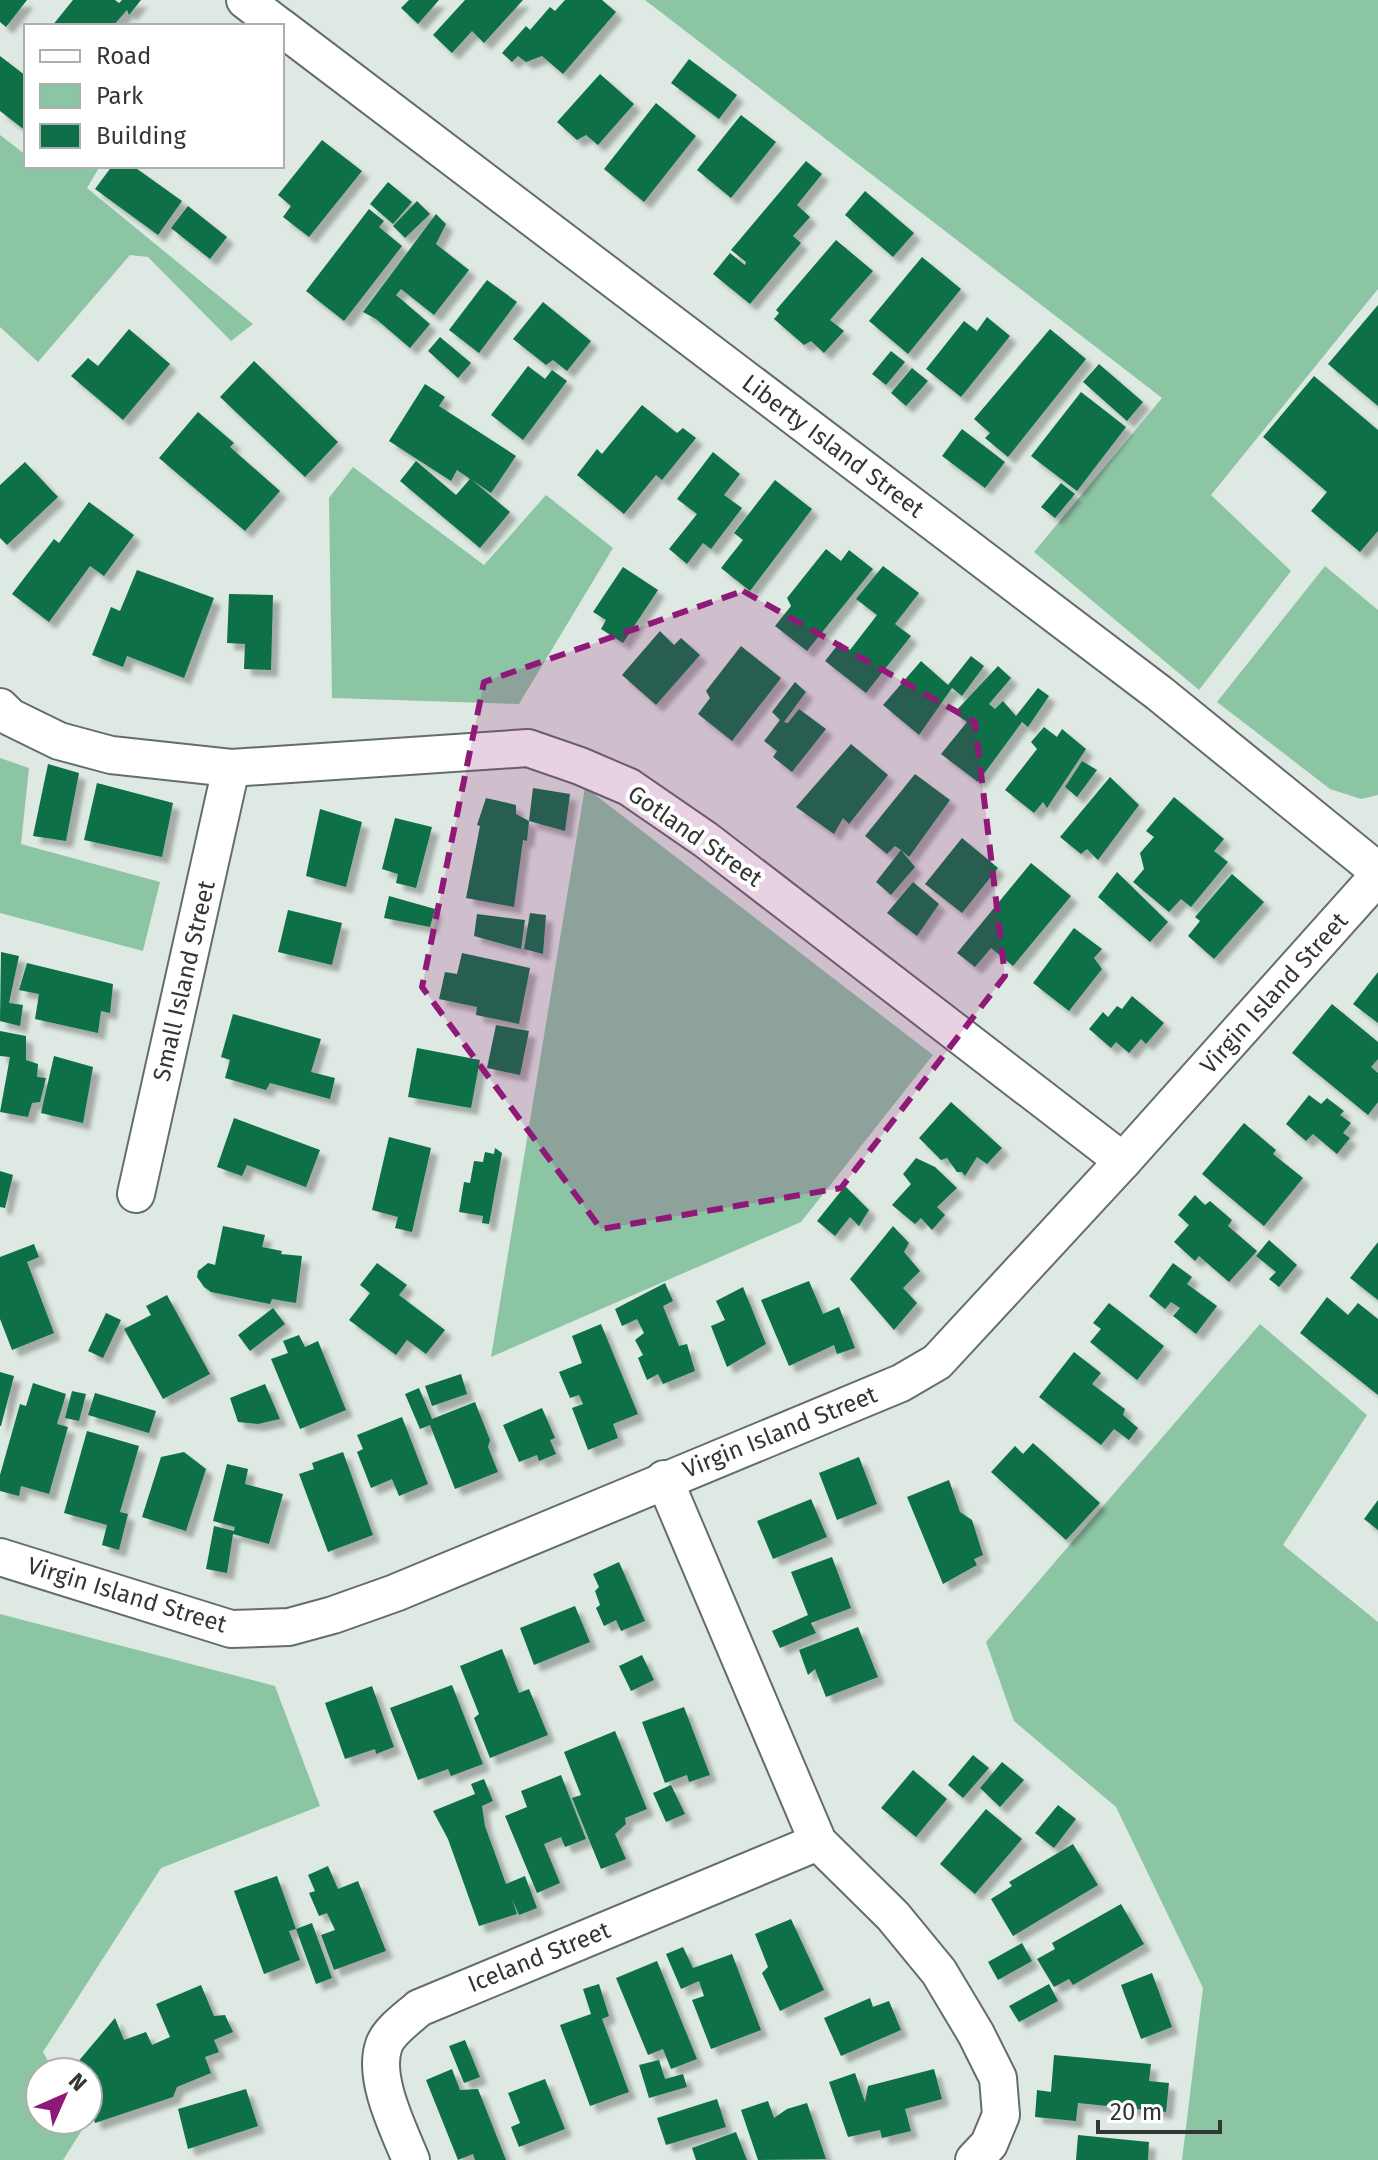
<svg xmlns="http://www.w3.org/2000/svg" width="1378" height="2160" font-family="'Fira Sans',sans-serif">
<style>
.green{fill:#8cc5a4}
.building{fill:#0d6f47;filter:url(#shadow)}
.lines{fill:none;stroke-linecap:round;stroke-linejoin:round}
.street-casing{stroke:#656d68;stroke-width:40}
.street{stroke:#fff;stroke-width:36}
.marked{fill:#901978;fill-opacity:0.2;stroke:#901978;stroke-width:6;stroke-dasharray:16 10;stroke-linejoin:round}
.labels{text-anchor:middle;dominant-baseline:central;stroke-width:8;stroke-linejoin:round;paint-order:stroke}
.street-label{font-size:24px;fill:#333734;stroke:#fff}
</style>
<defs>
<filter id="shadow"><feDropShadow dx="7" dy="7" stdDeviation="2" flood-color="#0004"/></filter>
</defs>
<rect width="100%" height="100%" fill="#dfe9e3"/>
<g class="green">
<polygon points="645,0 1378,0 1378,289 1211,495 1291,571 1199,690 1034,552 1162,398"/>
<polygon points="0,135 26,155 26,166 40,166 44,169 47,166 100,166 87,188 253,324 231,341 148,257 130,255 38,362 0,327"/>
<polygon points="353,467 484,565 546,495 613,548 519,704 332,698 329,498"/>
<polygon points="1325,566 1378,610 1378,795 1361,799 1330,789 1217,702"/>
<polygon points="0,758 29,768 21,844 160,882 143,951 0,913"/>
<polygon points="585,787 933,1055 801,1222 491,1357"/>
<polygon points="1260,1324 1367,1415 1283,1545 1378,1622 1378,2160 1182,2160 1203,1988 1116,1807 1014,1721 986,1642"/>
<polygon points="0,1614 275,1686 320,1806 161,1868 43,2052 54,2072 40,2072 40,2120 80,2120 84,2127 63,2160 0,2160"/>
</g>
<g class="building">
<polygon points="0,0 27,0 6,27 0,22"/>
<polygon points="73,0 115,0 119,3 122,0 141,0 129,15 127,10 113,26 52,26"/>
<polygon points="409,0 439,0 418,24 401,8"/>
<polygon points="465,0 523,0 484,43 472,31 452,53 433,35"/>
<polygon points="565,0 602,0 616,12 563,74 542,56 526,62 518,56 512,62 502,53 526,26 530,30 550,7 555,11"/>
<polygon points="0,56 26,76 26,131 0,111"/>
<polygon points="689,59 737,95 719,119 671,83"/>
<polygon points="600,74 634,104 598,145 586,135 577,140 557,122"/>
<polygon points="656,103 696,136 644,202 604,169"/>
<polygon points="741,115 776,142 731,198 697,170"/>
<polygon points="322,140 362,171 309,237 283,217 291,206 278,195"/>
<polygon points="806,161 822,174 797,205 810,217 793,236 801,243 750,304 713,274 730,253 745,265 746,262 731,250"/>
<polygon points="112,166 133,166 182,201 158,235 95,189"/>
<polygon points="388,182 412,202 393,224 370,204"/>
<polygon points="865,191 914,233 893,257 845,215"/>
<polygon points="417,201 430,214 405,238 393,226"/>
<polygon points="188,206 227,237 210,259 171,228"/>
<polygon points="369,209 384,221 379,227 402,246 344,321 306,291"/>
<polygon points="436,214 446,224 436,244 469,270 434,315 401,289 396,295 430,324 410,348 376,319 363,312"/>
<polygon points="836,240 873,271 830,320 844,331 824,353 811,341 804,345 774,319 779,313 776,310"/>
<polygon points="922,257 961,289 908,354 869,321"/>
<polygon points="487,280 517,302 479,353 449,330"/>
<polygon points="543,302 591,341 567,371 553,360 546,365 513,339"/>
<polygon points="1378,305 1378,406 1328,364"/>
<polygon points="987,317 1010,336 961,397 926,369 964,321 977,331"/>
<polygon points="129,329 170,364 123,420 71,376 88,358 98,366"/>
<polygon points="1050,329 1086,359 1008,457 985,438 990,433 974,419"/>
<polygon points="440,337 471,363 458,378 428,351"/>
<polygon points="891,351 905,362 886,385 872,374"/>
<polygon points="254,361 338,442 305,477 220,397"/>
<polygon points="1099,364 1143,402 1127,421 1083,382"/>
<polygon points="528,366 545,379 552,370 567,381 523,440 491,415"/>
<polygon points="912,368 928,381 906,406 891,393"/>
<polygon points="1314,376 1378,430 1378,531 1360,552 1311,511 1327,492 1263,437"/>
<polygon points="425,384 445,397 439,406 516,456 491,493 472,480 510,512 480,548 400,481 416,461 456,495 470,479 457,470 451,481 389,441"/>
<polygon points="1081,392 1126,427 1077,491 1031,456"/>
<polygon points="642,405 677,433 683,428 696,438 662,480 656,475 624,514 577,475 597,449 602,454"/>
<polygon points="198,412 234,443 230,447 280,491 245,531 159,458"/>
<polygon points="962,429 1005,462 985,488 942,456"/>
<polygon points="713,452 740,474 724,495 742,508 711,549 703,543 687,564 669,549 697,514 677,499"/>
<polygon points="25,462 58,497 7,545 0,538 0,485"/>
<polygon points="775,480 812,509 750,591 721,568 743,540 734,533"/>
<polygon points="1061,483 1075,494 1055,518 1041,507"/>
<polygon points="89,502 134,535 104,576 90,566 49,622 12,594 54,539 59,543"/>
<polygon points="826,549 841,561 849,550 873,569 807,651 775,626 791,606 787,598"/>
<polygon points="883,566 919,593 895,624 911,636 866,693 825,661 840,642 850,650 877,615 856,599"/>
<polygon points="623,567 658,590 623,643 601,629 606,620 593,612"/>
<polygon points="137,570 214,598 184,678 127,656 123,667 92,655 111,607 120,611"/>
<polygon points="229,594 273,595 271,670 244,669 245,644 227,643"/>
<polygon points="660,631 674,645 681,638 700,655 656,705 622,675"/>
<polygon points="741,646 781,678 732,741 698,714 710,698 706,691"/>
<polygon points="971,656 984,666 962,696 952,688 919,735 883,705 921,661 948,685"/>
<polygon points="998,666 1011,678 989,704 995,709 1003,701 1016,716 1038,688 1049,696 1028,727 1022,722 978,782 941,754 967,722 954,713"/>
<polygon points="795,682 806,692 784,722 788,723 799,709 826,729 792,772 773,757 777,751 764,741 780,720 772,712"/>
<polygon points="1044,727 1057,737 1062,729 1086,749 1047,808 1043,802 1034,813 1005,790 1037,749 1031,742"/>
<polygon points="851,744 888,775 849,824 843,818 834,834 796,807"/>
<polygon points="1082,761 1097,770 1077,797 1065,787"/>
<polygon points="48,764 79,773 66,841 33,836"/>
<polygon points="915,774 950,800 909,857 901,850 915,867 891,895 876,882 901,850 895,846 887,854 865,836"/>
<polygon points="1110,777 1139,805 1098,860 1087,849 1081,854 1060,837"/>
<polygon points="97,783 173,803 162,857 84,840"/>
<polygon points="533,788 570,794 565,831 529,821"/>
<polygon points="1174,797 1224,839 1214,851 1228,862 1191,907 1181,899 1169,912 1133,882 1144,869 1140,853 1154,837 1146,831"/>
<polygon points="486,798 516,805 516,814 529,821 527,841 523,840 514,907 466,898 480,826 477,825"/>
<polygon points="320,809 362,822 346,887 306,876"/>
<polygon points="395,818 432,827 416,888 396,883 398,874 382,869"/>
<polygon points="962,838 998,868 962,913 925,884"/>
<polygon points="1031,863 1071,896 1013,966 991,948 975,967 957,953"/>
<polygon points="1117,872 1168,922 1150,942 1098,897"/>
<polygon points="1232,874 1264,902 1214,959 1188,936 1200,921 1195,917"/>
<polygon points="913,882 939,904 917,936 887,913"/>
<polygon points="389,896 435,909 430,927 384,918"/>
<polygon points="288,910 342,923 332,965 278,952"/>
<polygon points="530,913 546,915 543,954 524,949"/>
<polygon points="477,914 525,920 521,949 474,936"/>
<polygon points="1074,928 1102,949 1094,958 1102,969 1069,1011 1033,983"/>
<polygon points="1,952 19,956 9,1003 23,1005 20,1026 0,1021"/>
<polygon points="462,953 530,968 519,1024 476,1015 477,1007 439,999 445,972 457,974"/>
<polygon points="27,963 113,984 110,1013 101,1011 98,1033 35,1019 39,994 19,990"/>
<polygon points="1378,972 1378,1023 1353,1004"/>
<polygon points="1132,996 1164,1023 1146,1044 1141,1039 1129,1053 1116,1042 1111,1048 1089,1029 1103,1012 1108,1017 1117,1006 1122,1009"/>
<polygon points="1332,1004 1378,1042 1378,1059 1371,1067 1378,1073 1378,1102 1368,1115 1292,1053"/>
<polygon points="233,1014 321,1039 311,1072 335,1078 330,1099 270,1083 266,1090 225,1078 230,1060 221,1057"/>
<polygon points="496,1025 529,1031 520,1075 487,1068"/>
<polygon points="0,1031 26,1036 26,1060 38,1064 37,1077 46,1078 40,1102 32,1103 28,1117 0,1112 10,1057 0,1056"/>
<polygon points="417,1048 480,1060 471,1108 408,1097"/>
<polygon points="54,1056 93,1067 83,1123 41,1113"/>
<polygon points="1309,1095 1321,1104 1327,1098 1344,1111 1340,1115 1351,1123 1343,1133 1350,1138 1337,1154 1313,1134 1306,1141 1286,1124"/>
<polygon points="951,1102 1002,1148 987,1164 977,1157 965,1176 962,1172 957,1172 947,1158 941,1160 919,1138"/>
<polygon points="234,1118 320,1150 306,1187 247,1165 242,1176 217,1167"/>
<polygon points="1244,1123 1276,1150 1273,1154 1303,1178 1264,1226 1202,1174"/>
<polygon points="389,1137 431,1148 412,1232 395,1228 398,1217 372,1210"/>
<polygon points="495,1148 502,1153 489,1224 482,1223 483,1216 459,1212 464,1182 470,1183 474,1161 483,1162 485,1152 494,1154"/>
<polygon points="916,1158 935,1167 957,1188 937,1207 945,1215 932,1230 921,1218 915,1224 892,1205 911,1184 903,1174"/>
<polygon points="0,1171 13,1175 5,1208 0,1207"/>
<polygon points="845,1186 869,1210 859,1226 850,1217 835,1236 817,1221"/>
<polygon points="1195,1195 1205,1205 1210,1201 1232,1220 1228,1226 1257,1251 1229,1282 1199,1256 1195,1261 1174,1242 1189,1225 1178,1215"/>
<polygon points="223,1226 265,1235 262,1247 282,1251 281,1254 302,1256 296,1303 272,1299 270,1304 211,1292 204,1287 197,1277 198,1271 208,1263 215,1265"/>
<polygon points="893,1226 909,1243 904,1252 920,1271 903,1288 917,1303 894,1330 850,1279"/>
<polygon points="1269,1240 1297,1265 1279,1287 1269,1279 1276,1272 1256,1256"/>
<polygon points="1378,1242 1378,1300 1350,1278"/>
<polygon points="34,1244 39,1257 27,1262 54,1333 12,1350 0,1319 0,1257"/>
<polygon points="377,1263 407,1285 399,1295 445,1330 426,1354 407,1340 396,1355 349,1320 370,1293 360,1285"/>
<polygon points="1173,1263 1192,1277 1187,1284 1217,1306 1196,1334 1173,1316 1180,1308 1171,1302 1165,1309 1149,1296"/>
<polygon points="809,1281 823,1314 839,1307 855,1348 837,1354 834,1345 789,1366 761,1300"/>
<polygon points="665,1283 673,1301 663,1306 679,1346 687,1344 695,1371 663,1384 658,1374 647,1380 638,1358 643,1355 635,1340 644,1333 637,1319 622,1326 615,1309"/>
<polygon points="743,1287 766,1344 727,1367 711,1326 725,1320 716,1301"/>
<polygon points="167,1295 210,1374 163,1399 124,1329 151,1315 146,1306"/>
<polygon points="1327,1297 1348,1315 1358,1303 1378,1319 1378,1395 1300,1333"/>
<polygon points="1109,1303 1164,1346 1137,1380 1090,1342 1101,1329 1093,1323"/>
<polygon points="273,1308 285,1324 250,1351 238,1335"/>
<polygon points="106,1313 121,1320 103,1358 88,1351"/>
<polygon points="601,1324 638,1414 613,1424 618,1438 588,1450 572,1408 583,1404 579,1395 570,1398 559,1372 582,1363 572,1336"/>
<polygon points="299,1335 305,1347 318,1341 346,1410 300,1429 271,1359 288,1353 283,1341"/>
<polygon points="1074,1352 1101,1373 1092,1384 1125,1409 1123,1415 1138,1428 1129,1440 1114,1429 1101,1445 1039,1397"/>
<polygon points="0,1372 14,1376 1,1426 0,1426"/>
<polygon points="461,1374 467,1394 432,1406 425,1386"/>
<polygon points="33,1383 66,1394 57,1424 68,1427 49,1494 21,1486 19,1496 0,1491 0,1475 20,1404 26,1406"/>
<polygon points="265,1384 280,1419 258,1424 238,1422 230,1398"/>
<polygon points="419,1388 432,1419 475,1402 490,1440 488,1447 498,1472 455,1489 430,1425 420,1429 405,1394"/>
<polygon points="72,1391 86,1394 79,1421 65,1418"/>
<polygon points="95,1393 156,1411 149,1433 88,1415"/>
<polygon points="542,1408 555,1438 550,1440 556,1454 539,1461 537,1455 519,1462 503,1425"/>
<polygon points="402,1417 428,1484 399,1496 392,1479 371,1488 357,1452 363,1449 357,1435"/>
<polygon points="87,1431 139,1446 120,1512 128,1514 119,1550 102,1545 107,1525 64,1513"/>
<polygon points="1033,1443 1100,1503 1066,1540 991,1472 1015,1446 1023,1454"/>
<polygon points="184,1452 206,1469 186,1531 142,1517 161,1457"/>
<polygon points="343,1452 373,1535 328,1552 299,1474 314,1469 312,1463"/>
<polygon points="859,1457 877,1504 837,1520 819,1473"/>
<polygon points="227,1464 248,1469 245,1484 283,1494 269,1544 233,1534 227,1573 206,1569 214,1526 234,1531 235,1527 213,1521"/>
<polygon points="949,1480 960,1512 972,1520 983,1555 974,1559 977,1565 943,1584 907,1497"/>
<polygon points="811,1499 827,1537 773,1559 757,1521"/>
<polygon points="1378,1500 1378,1530 1364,1519"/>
<polygon points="832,1557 851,1608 811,1623 816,1633 780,1648 772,1631 808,1615 791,1572"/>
<polygon points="619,1562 645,1621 621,1631 616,1620 604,1626 596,1608 600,1605 595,1591 599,1587 593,1574"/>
<polygon points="575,1606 590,1642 534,1665 520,1628"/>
<polygon points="858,1627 878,1677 826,1697 815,1669 808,1675 799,1650"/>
<polygon points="502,1649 519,1693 529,1689 548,1735 490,1758 474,1718 479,1714 460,1666"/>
<polygon points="642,1655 654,1680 631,1691 619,1666"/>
<polygon points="452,1685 483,1764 451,1776 448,1769 418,1780 390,1708"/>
<polygon points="372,1686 394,1747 376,1754 375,1749 345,1759 325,1703"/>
<polygon points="684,1707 710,1775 689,1782 687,1775 665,1783 642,1722"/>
<polygon points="615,1731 647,1809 625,1818 626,1824 615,1834 626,1859 601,1869 572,1798 581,1795 564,1752"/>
<polygon points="973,1755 989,1768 963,1798 948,1785"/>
<polygon points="1002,1762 1024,1780 1000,1807 980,1788"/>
<polygon points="913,1770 947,1799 916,1837 881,1808"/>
<polygon points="561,1775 586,1839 565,1847 561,1837 544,1844 560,1883 537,1893 505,1816 527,1807 521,1791"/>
<polygon points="484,1779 493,1801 482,1806 485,1826 506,1884 525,1876 537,1908 519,1915 512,1899 517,1914 479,1926 448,1839 433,1811 475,1794 471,1784"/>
<polygon points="671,1785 685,1814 666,1822 653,1793"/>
<polygon points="1058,1805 1076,1819 1054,1848 1035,1833"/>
<polygon points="986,1809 1022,1839 975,1894 940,1864"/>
<polygon points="1073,1844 1098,1885 1013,1936 991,1899 1012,1886 1009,1882"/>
<polygon points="328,1866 338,1889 358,1881 386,1951 334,1970 321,1935 335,1930 327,1913 319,1916 309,1893 315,1891 308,1875"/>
<polygon points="277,1876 296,1929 289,1931 300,1960 264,1974 234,1891"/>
<polygon points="1121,1904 1144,1944 1073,1985 1069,1979 1054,1987 1037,1959 1055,1949 1052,1943"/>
<polygon points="791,1919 824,1990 780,2011 762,1973 768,1967 755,1934"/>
<polygon points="312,1923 332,1978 316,1984 296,1929"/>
<polygon points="1022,1943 1032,1961 998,1980 988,1962"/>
<polygon points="683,1947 693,1968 732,1954 761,2030 711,2049 692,2000 704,1996 699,1981 681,1989 666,1954"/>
<polygon points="657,1961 697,2059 671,2069 663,2049 648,2055 616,1978"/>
<polygon points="1152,1973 1172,2027 1141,2039 1121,1985"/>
<polygon points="599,1984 609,2016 602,2019 629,2092 590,2106 560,2025 591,2014 583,1989"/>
<polygon points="1049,1984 1058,2001 1019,2022 1009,2006"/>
<polygon points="201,1985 214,2016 225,2015 233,2032 214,2040 219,2052 205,2057 211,2073 177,2087 173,2097 95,2123 88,2101 88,2072 78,2072 76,2064 115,2018 124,2040 146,2032 152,2045 170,2037 156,2004"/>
<polygon points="870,1998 873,2007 889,2001 901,2030 841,2056 824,2018"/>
<polygon points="465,2040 480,2077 464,2083 449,2046"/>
<polygon points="1054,2055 1151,2064 1149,2081 1169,2083 1166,2112 1078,2103 1076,2121 1035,2117 1037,2090 1051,2092"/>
<polygon points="659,2060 665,2079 683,2074 687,2087 649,2098 639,2065"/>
<polygon points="452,2069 460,2090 478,2089 506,2160 475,2160 473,2154 458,2160 426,2080"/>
<polygon points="934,2069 942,2099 905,2109 911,2131 882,2138 880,2130 848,2137 829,2082 855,2073 865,2102 868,2086"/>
<polygon points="545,2079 565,2129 519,2147 511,2127 520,2123 508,2093"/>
<polygon points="246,2089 258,2126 188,2149 178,2109"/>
<polygon points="717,2099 726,2127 666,2145 657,2118"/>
<polygon points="768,2101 774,2118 787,2109 807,2103 826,2159 758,2160 741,2110"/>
<polygon points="736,2132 747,2160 696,2160 692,2148"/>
<polygon points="1078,2135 1149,2142 1148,2160 1076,2160"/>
</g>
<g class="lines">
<defs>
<g id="street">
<polyline points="245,0 279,26"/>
<polyline points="282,28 1159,693 1378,871"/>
<polyline points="0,707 10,717 59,741 111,755 231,768 528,748 580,766 629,787 706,840 1123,1161"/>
<polyline points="136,1194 231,768"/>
<polyline points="664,1479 818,1842 893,1916 939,1972 976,2034 998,2078 1001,2115 989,2144 974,2160"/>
<polyline points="0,1557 231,1629 289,1627 333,1615 395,1593 901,1383 937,1362 1123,1161 1378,876"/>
<path d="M411,2160C399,2130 372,2078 384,2045C389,2031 408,2018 419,2008L818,1842"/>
</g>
</defs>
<use href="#street" class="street-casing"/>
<use href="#street" class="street"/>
</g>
<path class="marked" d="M743,591L975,722L1005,976L841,1188L601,1229L422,987L484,682Z"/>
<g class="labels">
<g class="street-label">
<text transform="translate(833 446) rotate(37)">Liberty Island Street</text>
<text transform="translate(695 836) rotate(35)">Gotland Street</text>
<text transform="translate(184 981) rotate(-77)">Small Island Street</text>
<text transform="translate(1274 993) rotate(-48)">Virgin Island Street</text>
<text transform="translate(780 1432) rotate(-22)">Virgin Island Street</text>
<text transform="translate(127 1595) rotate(17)">Virgin Island Street</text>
<text transform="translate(539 1957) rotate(-22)">Iceland Street</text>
</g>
</g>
<rect x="24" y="24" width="260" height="144" fill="#ffffff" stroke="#adafae" stroke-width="2"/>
<rect x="40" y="50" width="40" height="12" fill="#ffffff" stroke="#adafae" stroke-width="2"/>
<text x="96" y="64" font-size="24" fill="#333734">Road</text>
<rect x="40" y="84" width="40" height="24" fill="#8cc5a4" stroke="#adafae" stroke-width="2"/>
<text x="96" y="104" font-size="24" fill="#333734">Park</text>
<rect x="40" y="124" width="40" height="24" fill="#0d6f47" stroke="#adafae" stroke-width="2"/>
<text x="96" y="144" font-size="24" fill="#333734">Building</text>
<g transform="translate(64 2096) rotate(45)"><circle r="38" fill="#ffffff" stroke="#adafae" stroke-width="2"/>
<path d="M0-6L14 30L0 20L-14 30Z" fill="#901978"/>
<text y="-12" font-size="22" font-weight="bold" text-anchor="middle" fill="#333734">N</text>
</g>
<path d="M1098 2120v12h122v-12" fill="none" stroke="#333734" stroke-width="4"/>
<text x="1110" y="2120" font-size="24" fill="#333734" stroke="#ffffff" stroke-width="6" paint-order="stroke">20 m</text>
</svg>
